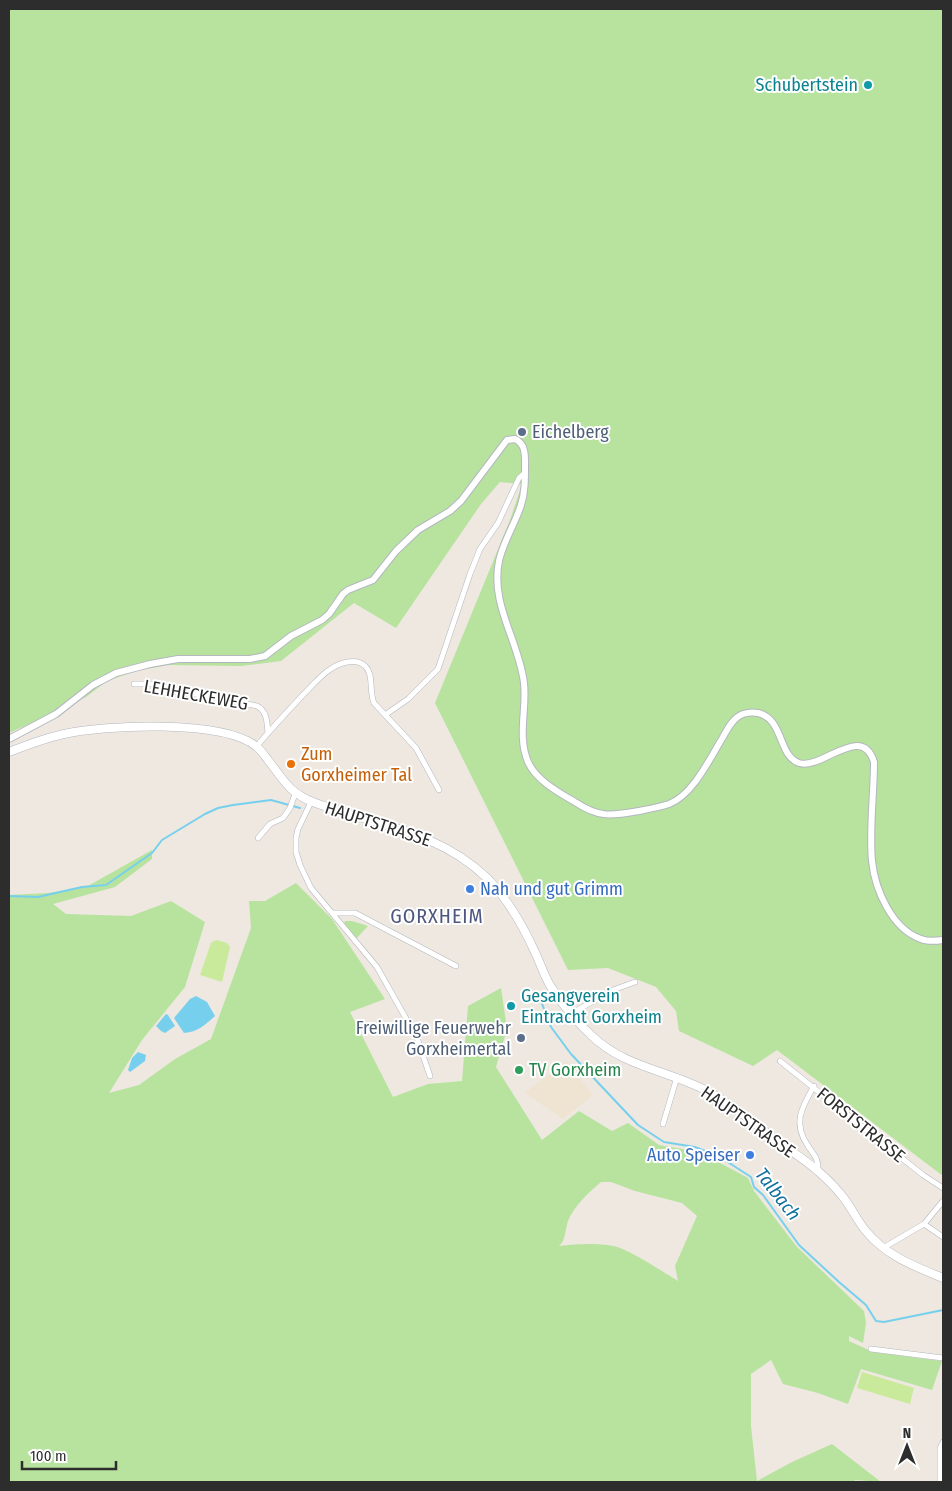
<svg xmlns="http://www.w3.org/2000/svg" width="952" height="1491" font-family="'Fira Sans Condensed',sans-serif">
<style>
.education{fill:#efe4d1}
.green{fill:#b7e39f;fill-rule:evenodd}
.pitch{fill:#caea9b}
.water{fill:#76d0ed}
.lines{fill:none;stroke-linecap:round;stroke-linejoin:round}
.stream{stroke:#76d0ed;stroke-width:2}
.minor-casing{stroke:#b4b7c0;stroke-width:6}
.tertiary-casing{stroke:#b4b7c0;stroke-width:8}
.secondary-casing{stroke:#b4b7c0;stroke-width:9}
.minor{stroke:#fff;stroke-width:5}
.tertiary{stroke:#fff;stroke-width:6}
.secondary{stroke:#fff;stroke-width:8}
.culture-dot{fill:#0f9aa8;stroke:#fff;stroke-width:2}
.service-dot{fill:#5c6f8a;stroke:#fff;stroke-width:2}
.food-dot{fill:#e8710a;stroke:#fff;stroke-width:2}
.shop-dot{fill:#3f7fe0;stroke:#fff;stroke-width:2}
.leisure-dot{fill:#2e9e5b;stroke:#fff;stroke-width:2}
.labels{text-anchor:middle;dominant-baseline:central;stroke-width:4;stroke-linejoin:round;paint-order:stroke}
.culture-label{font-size:18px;fill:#0d838f;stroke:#fff;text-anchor:end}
.service-label{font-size:18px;fill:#4e5e75;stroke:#fff;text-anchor:start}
.street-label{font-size:18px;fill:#2d2d2d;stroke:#fff}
.food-label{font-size:18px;fill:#c56008;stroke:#fff;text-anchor:start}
.shop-label{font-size:18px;fill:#366cbe;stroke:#fff;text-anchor:start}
.leisure-label{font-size:18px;fill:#27864d;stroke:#fff;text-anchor:start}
.water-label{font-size:19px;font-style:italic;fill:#10719f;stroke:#fff}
.quarter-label{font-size:20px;letter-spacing:1px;fill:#4e577e;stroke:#fff}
</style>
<rect width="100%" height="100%" fill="#eee8e0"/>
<polygon class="education" points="566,1061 593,1095 563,1119 525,1093"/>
<g class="green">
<polygon points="9,9 943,9 943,1176 777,1050 753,1066 679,1031 676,1011 656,987 608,968 568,970 435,703 510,520 522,484 500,482 481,504 396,628 354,603 281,661 241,666 168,665 136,671 107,681 86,697 51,714 9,733"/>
<path d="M152,850V859L115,887L53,904L66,914L131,916L171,901L205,922L185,987L142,1040L109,1093L139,1085L175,1059L211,1039L251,928L249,901H265L296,883L332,919L385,999L350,1012L393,1097L428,1084L462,1081L468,1006L501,988L507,1029L496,1067L542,1140L579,1111L612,1131L628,1123L659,1145L700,1152L748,1178L754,1191L797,1247L864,1311L866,1323L863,1343L849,1336V1341L873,1352L942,1361L932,1390L861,1369L848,1404L818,1393L783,1384L771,1360L751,1374V1426L757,1481L792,1462L832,1444L881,1482L855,1480L854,1482H9V895L48,893L86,887ZM601,1182H611L635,1191L682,1203L697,1216L675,1266L678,1281C663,1272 629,1249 613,1246C596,1243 577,1244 559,1246C566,1240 565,1229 568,1221C574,1206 589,1192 601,1182Z"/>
<polygon points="345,921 352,921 368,926 356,939 344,924"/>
</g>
<g class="pitch">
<polygon points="217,940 227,943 230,947 222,982 200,975 211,943 214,941"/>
<polygon points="862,1372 914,1388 910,1404 857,1388"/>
</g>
<g class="water">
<path d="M196,996L207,1002L215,1016C205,1025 198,1032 184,1033L174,1018L190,999Z"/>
<polygon points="166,1014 168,1015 175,1026 165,1033 161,1031 156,1026"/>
<polygon points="138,1052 146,1055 145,1061 130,1072 128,1070 132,1058"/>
</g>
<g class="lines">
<g class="stream">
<polyline points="9,896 38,897 82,887 106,885 152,853 162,840 205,814 218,808 233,805 271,800 300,808"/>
<polyline points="539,996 551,1027 571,1054 638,1125 664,1142 695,1147 720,1157 751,1177 754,1187 763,1195 799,1245 839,1282 866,1305 876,1321 884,1322 943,1310"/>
</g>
<defs>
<g id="minor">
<path d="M134,684H153L174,690L257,706C267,711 267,722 268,733"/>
<polyline points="385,715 408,699 438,669 470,574 480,549 498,523 519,478 525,473"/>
<path d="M257,746C271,729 286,713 301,697C310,688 319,677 329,670C339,663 356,657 365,666C374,674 369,692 374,703L416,748L439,790"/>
<polyline points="311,802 298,829 296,838 296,852 300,865 311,888 377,967 417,1038 430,1076"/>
<polyline points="258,838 270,824 283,818 290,808 295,794"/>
<polyline points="333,913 355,913 456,966"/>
<polyline points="572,1013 613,990 635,982"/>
<polyline points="780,1061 923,1175 943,1188"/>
<path d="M814,1086C802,1107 792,1123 808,1146C814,1155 819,1159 818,1171"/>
<polyline points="663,1124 677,1077"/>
<polyline points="924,1224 943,1237"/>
<polyline points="883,1248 924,1224 943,1201"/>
<polyline points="871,1349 943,1358"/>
<polyline points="940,1482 940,1448 943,1442"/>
</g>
<path id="tertiary" d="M9,739L56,714L93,685L116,673L150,664L178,659H250L265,656L291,636L322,620L329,614L343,594L348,590L373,580L396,551L418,530L450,511L461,501L507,440L515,439C526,444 525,456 525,466C525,480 525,493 521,505C515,524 503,542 499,561C490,605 519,641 524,683C527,709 517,736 528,762C536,780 558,792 575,802C599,818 611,816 639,811C649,809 660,807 669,804C693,795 710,758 723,737C728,728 733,718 743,714C749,712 753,712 758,713C784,719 778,756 799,763C822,770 862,722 874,762C874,794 869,830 872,861C875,890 892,929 921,939C928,942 936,941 943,940"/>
<path id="secondary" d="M9,752C27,745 45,738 64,734C104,725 224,719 257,747C261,750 265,756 268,760C283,779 289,793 313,802C374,825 437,830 487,878C507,898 522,924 534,950C540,962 544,976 551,987C562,1004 577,1022 592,1036C625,1068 672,1071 711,1093C736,1107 759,1127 781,1144C794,1153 807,1161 819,1172C827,1179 836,1188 843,1197C851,1207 857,1220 865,1230C886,1256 914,1266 943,1278"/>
</defs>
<use href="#minor" class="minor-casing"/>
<use href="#tertiary" class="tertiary-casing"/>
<use href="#secondary" class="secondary-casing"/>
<use href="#minor" class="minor"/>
<use href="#tertiary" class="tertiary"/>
<use href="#secondary" class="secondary"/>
</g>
<g class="culture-dot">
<circle cx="868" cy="85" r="5"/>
<circle cx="511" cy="1006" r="5"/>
</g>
<g class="service-dot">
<circle cx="522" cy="432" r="5"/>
<circle cx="521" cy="1038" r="5"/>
</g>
<circle class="food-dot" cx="291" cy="764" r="5"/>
<g class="shop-dot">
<circle cx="470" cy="889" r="5"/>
<circle cx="750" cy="1155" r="5"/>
</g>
<circle class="leisure-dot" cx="519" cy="1070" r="5"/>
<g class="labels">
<g class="culture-label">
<text x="858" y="85">Schubertstein</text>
<text x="521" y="996" text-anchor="start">Gesangverein<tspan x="521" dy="21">Eintracht Gorxheim</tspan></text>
</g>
<g class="service-label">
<text x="532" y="432">Eichelberg</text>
<text x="511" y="1028" text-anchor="end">Freiwillige Feuerwehr<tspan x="511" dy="21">Gorxheimertal</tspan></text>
</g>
<g class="street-label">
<text transform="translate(196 695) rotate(10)">LEHHECKEWEG</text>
<text transform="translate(378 824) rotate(18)">HAUPTSTRASSE</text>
<text transform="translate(748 1122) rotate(35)">HAUPTSTRASSE</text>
<text transform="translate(861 1125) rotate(39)">FORSTSTRASSE</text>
</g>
<g class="food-label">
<text x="301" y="754">Zum<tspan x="301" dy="21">Gorxheimer Tal</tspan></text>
</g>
<g class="shop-label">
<text x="480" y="889">Nah und gut Grimm</text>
<text x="740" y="1155" text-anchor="end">Auto Speiser</text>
</g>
<g class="leisure-label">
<text x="529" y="1070">TV Gorxheim</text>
</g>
<g class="water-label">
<text transform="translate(778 1194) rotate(52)">Talbach</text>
</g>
<g class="quarter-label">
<text x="437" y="916">GORXHEIM</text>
</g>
</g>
<rect width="952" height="1491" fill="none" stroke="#2d2d2d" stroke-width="20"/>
<g transform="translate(907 1446)" stroke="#ffffff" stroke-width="4" paint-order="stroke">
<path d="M0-4L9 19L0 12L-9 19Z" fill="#2d2d2d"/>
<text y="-8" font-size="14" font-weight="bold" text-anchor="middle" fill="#2d2d2d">N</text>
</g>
<path d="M22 1461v8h94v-8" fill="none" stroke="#2d2d2d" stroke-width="2.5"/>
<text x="30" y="1461" font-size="15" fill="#2d2d2d" stroke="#ffffff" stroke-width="4" paint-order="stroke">100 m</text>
</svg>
